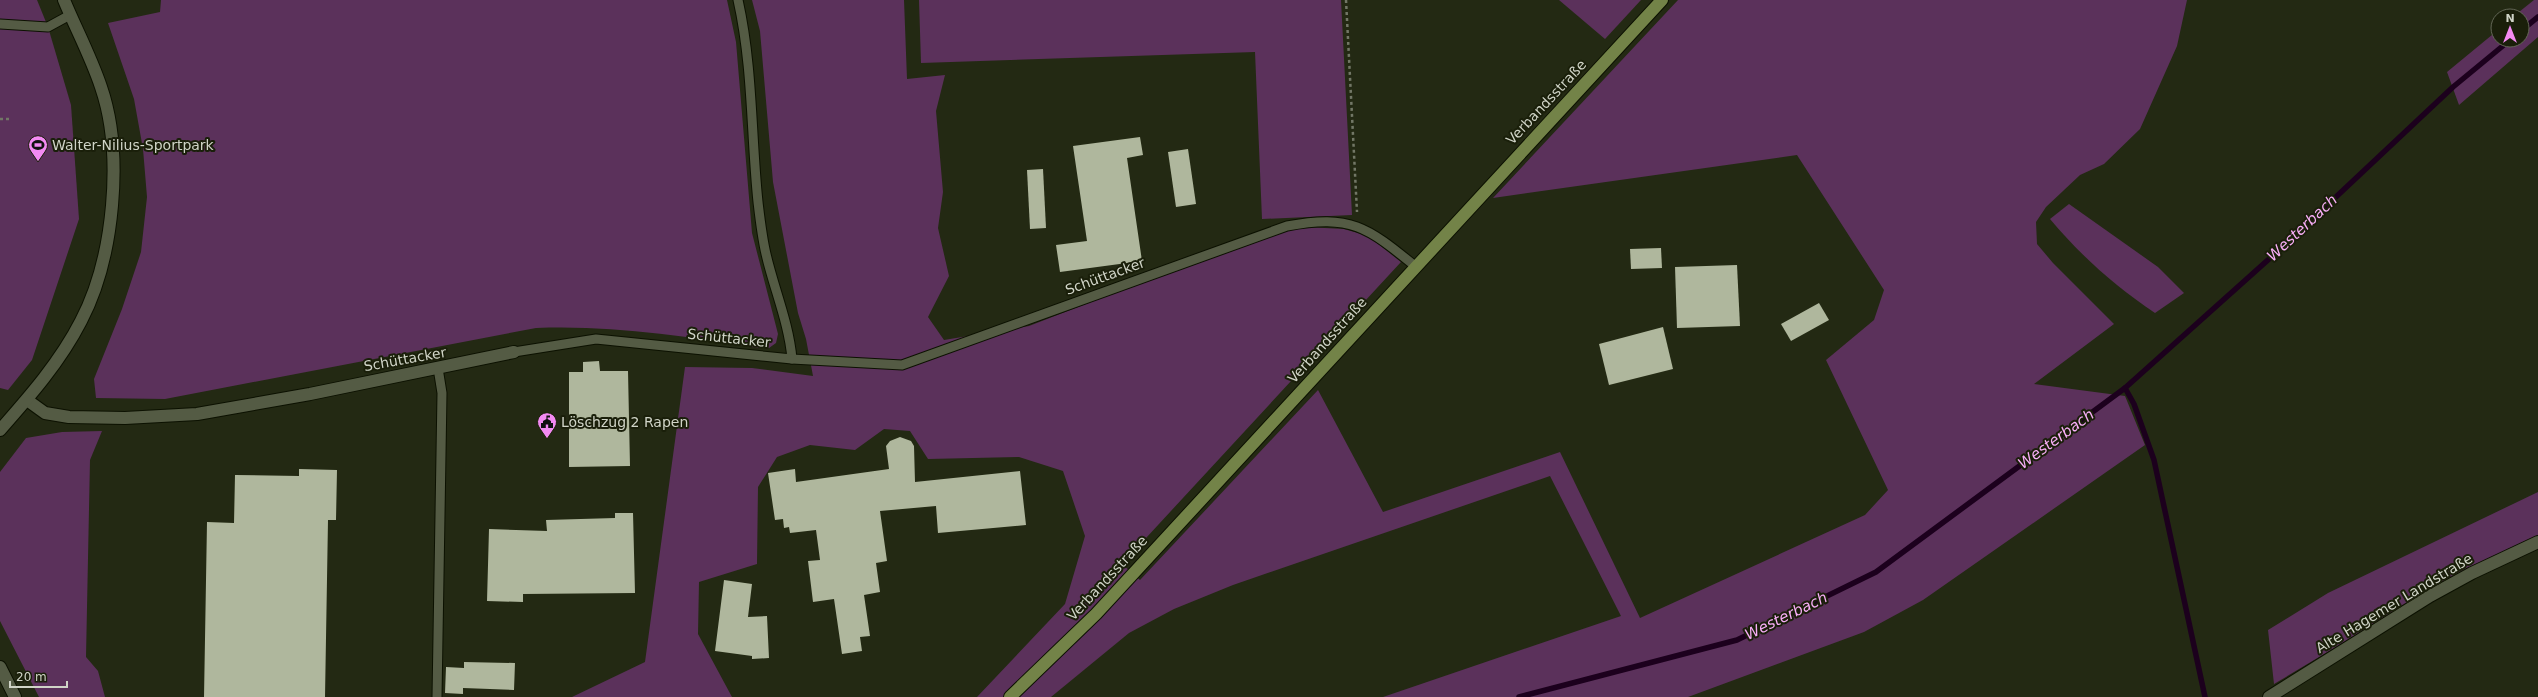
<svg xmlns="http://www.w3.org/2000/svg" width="2538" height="697" font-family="'DejaVu Sans',sans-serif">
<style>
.green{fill:#5b315b}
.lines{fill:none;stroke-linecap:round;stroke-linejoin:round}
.stream{stroke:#1c001d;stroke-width:5.5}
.building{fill:#afb79d}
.lane-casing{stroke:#0c1101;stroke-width:11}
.street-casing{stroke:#0c1101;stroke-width:14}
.secondary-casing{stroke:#0c1101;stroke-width:14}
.primary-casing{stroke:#0c1101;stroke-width:14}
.path{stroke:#727766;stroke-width:2.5;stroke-dasharray:3 3;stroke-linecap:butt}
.lane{stroke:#545b44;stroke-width:9}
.street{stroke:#545b44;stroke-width:12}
.secondary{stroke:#545b44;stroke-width:12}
.primary{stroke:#738348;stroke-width:12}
.labels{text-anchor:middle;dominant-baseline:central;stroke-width:4;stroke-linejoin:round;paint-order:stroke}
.street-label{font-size:14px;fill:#d0d4c7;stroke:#1a1f0a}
.poi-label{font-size:14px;fill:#d0d4c7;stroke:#1a1f0a;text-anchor:start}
.water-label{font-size:15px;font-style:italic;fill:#f8aef7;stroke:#1a1f0a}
</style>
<rect width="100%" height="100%" fill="#232913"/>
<g class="green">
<polygon points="0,0 37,0 48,27 71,105 79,219 32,360 8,390 0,388"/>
<path d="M161,0H727L736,42L752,233L778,334L776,343L769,348H758C684,336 611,325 536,328L165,399L96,398L94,379L122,309L141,252L147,197L143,149L134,99L108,23L160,12Z"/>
<polygon points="752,0 904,0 907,79 945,75 936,111 943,192 938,228 949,276 928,317 944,340 1029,326 1287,226 1344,229 1368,236 1401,262 1122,564 1140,580 1318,390 1383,512 1560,452 1640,618 1865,515 1888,490 1826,360 1874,320 1884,290 1797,155 1493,198 1678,0 2187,0 2177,46 2140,129 2104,164 2080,175 2046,207 2036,222 2037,244 2053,263 2114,324 2034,384 2125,396 2145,445 1923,600 1864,632 1688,697 1383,697 1621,616 1550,476 1233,585 1174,609 1129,633 1051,697 977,697 1065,604 1085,536 1063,471 1019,457 928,459 910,431 884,429 855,450 810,445 777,457 758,487 757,564 699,582 698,634 732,697 572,697 645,662 685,367 752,368 813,376 806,339 798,313 773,182 760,31"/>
<polygon points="919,0 1341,0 1352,215 1262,219 1255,52 921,63"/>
<polygon points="1559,0 1641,0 1605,39"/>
<polygon points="2534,0 2538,0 2538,37 2459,105 2447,72 2498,30 2498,40 2522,40 2522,16 2514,16"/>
<path d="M2069,204L2158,267L2184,293L2155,313C2115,286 2081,256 2050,219Z"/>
<polygon points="102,431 90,460 86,657 98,671 105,697 39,697 0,621 0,472 26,438 62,432"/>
<polygon points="2538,492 2538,535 2470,567 2274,684 2268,630 2328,593"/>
</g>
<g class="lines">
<g class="stream">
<polyline points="2522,30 2538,17"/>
<polyline points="2125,388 2134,404 2154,460 2205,697"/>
<polyline points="1519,697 1737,640 1876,572 2125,388 2288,242 2453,87 2510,40"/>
</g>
</g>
<g class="building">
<polygon points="1140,137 1143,155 1127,158 1142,261 1060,272 1056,245 1087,241 1073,146"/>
<polygon points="1188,149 1196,204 1176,207 1168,152"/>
<polygon points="1043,169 1046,228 1030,229 1027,170"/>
<polygon points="1661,248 1662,268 1631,269 1630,249"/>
<polygon points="1737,265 1740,326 1677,328 1675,267"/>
<polygon points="1819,303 1829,320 1791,341 1781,324"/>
<polygon points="1663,327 1673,369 1609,385 1599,344"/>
<polygon points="599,361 600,371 628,371 630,466 569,467 569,372 583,372 583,362"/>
<polygon points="900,437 911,441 914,446 915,482 1020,471 1026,525 938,533 936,506 880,511 887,561 876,563 880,592 864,595 870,636 860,637 862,651 842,654 834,599 813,602 808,561 820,560 816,530 790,533 789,527 784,528 783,519 775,520 768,473 795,469 796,482 889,469 886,446 890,441"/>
<polygon points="299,469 337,470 336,520 328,520 325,697 204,697 207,522 234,523 235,475 299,476"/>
<polygon points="615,513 633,513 635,593 523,594 523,602 487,601 489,529 547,531 546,520 615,518"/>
<polygon points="724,580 752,584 748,617 767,616 769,658 752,659 752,656 715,651"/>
<polygon points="464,662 515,663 514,690 463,688 463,694 445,693 446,667 464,668"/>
</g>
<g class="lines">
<defs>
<g id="lane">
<path d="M738,0C753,67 751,135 758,202C760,219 762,237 766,254C774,289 789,323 792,359"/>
<polyline points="0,24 48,27 70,15"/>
<path d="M514,352L596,339L792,359L902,365L1287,226C1351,214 1367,227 1415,266"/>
<polyline points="437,697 442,393 438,368"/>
</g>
<g id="street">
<polyline points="27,400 45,413 69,417 125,418 197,414 310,394 514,352"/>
<polyline points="2269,697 2430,596 2472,573 2538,542"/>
</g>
<g id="secondary">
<path d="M0,430C30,396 60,362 81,321C114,258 124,154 101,87C91,57 76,29 64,0"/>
<polyline points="0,667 15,697"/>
</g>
<polyline id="primary" points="1010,697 1096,614 1662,0"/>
</defs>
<use href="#lane" class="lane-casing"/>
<use href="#street" class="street-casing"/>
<use href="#secondary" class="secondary-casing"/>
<use href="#primary" class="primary-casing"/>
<g class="path">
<polyline points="1346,0 1357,212"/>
<polyline points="0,119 11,119"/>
</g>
<use href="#lane" class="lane"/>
<use href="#street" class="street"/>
<use href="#secondary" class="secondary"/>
<use href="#primary" class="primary"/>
</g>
<defs>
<symbol id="stadium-pin" viewBox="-11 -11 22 30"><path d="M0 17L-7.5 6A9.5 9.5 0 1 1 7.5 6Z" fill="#f38af2" stroke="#1a1f0a"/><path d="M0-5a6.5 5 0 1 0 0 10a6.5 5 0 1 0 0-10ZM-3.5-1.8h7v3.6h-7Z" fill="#111"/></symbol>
<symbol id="civic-pin" viewBox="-11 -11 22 30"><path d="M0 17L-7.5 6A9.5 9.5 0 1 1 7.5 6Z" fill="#f38af2" stroke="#1a1f0a"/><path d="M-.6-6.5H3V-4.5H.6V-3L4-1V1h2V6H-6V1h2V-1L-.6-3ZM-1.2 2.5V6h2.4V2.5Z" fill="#111"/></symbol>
</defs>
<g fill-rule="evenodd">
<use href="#stadium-pin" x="27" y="134" width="22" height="30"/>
<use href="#civic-pin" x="536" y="411" width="22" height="30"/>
</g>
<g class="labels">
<g class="street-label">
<text transform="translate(1546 102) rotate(-47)">Verbandsstraße</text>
<text transform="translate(1105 276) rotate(-20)">Schüttacker</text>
<text transform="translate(729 338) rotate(6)">Schüttacker</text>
<text transform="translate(1327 340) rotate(-48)">Verbandsstraße</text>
<text transform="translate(405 359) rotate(-10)">Schüttacker</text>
<text transform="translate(1107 578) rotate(-47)">Verbandsstraße</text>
<text transform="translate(2394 603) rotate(-31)">Alte Hagemer Landstraße</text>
</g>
<g class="poi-label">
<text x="52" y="145">Walter-Nilius-Sportpark</text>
<text x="561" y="422">Löschzug 2 Rapen</text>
</g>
<g class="water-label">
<text transform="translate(2302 228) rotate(-43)">Westerbach</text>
<text transform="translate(2056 439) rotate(-36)">Westerbach</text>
<text transform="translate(1786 616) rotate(-26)">Westerbach</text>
</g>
</g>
<g transform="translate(2510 28)"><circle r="19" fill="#1a1f0a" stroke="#636756"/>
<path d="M0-3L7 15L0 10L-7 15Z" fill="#f38af2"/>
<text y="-6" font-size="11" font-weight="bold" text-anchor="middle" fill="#d0d4c7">N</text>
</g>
<path d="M10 681v6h57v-6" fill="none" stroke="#d0d4c7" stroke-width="2"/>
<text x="16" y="681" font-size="12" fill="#d0d4c7" stroke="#1a1f0a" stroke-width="3" paint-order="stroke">20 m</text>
</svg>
